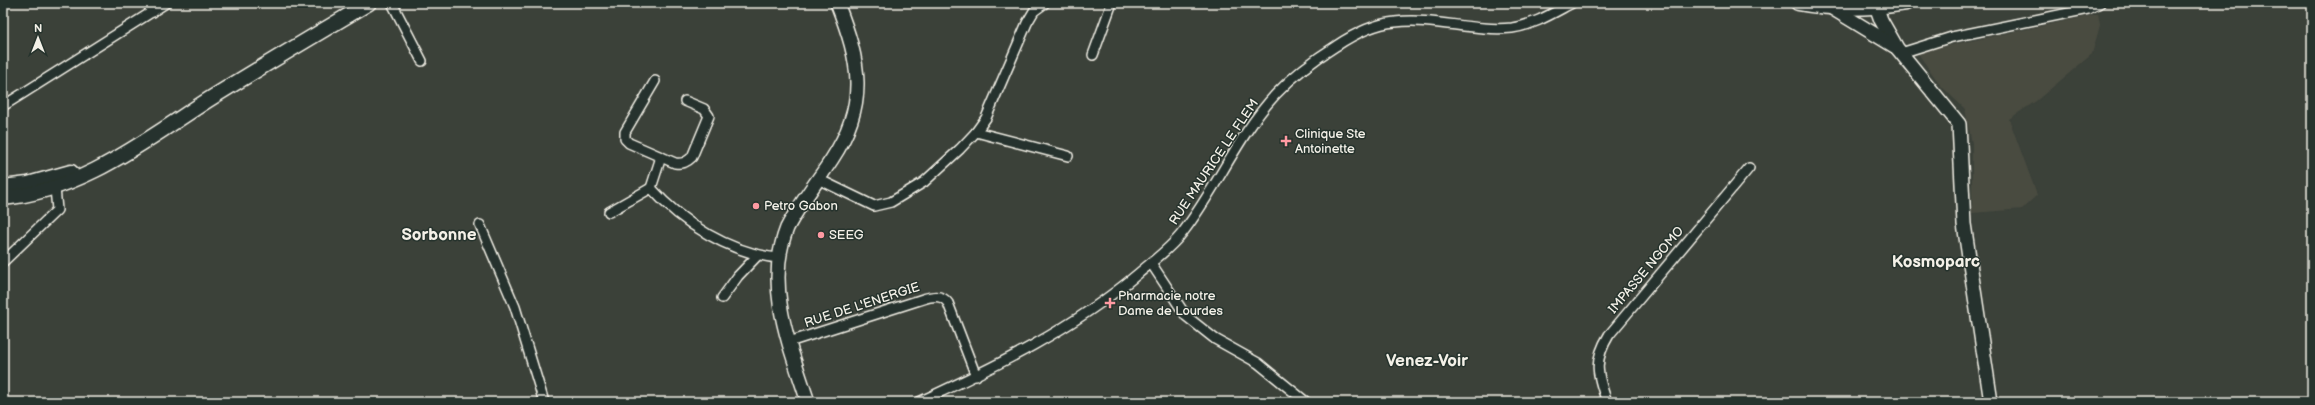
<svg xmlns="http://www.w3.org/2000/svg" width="2315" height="405" font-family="'Balsamiq Sans',sans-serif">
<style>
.built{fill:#4a4b41}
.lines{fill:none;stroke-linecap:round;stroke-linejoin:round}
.minor-casing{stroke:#f4f1e8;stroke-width:12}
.secondary-casing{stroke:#f4f1e8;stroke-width:16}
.primary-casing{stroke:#f4f1e8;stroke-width:17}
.minor{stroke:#26332d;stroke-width:9}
.secondary{stroke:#26332d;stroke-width:13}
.primary{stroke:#26332d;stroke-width:14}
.poi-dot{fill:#ff9aa2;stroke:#26332d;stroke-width:1.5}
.labels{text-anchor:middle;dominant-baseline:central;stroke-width:3;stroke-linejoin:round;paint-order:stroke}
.poi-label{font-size:13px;fill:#f4f1e8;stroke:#26332d;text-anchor:start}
.street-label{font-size:13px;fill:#f4f1e8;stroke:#26332d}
.district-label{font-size:17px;font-weight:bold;fill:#f4f1e8;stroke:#26332d}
</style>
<rect width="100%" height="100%" fill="#3b4139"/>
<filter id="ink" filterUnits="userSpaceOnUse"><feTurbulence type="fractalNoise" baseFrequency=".025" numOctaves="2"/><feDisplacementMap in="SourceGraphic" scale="8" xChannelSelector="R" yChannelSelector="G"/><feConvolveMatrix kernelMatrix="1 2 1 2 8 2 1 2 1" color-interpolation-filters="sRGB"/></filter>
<g filter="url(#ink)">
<polygon class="built" points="2098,14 2100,25 2092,54 2036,101 2009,119 2037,195 2022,209 1972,213 1972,143 1965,109 1941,86 1917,52"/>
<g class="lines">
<defs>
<g id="minor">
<polyline points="147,3 153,12"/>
<polyline points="392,3 422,61"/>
<polyline points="1901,53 1952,37 2088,9 2100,3"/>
<polyline points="1093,55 1112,3"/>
<path d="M655,81L625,132V139L629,143L675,163C683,164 687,162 692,157L709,116L704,109L685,101"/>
<polyline points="3,106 166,3"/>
<polyline points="976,132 1068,156"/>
<polyline points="818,179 874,206 891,202 924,182 960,149 976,132 986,118 1027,23 1034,11 1045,3"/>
<path d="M651,188C683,224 730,253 778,258"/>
<polyline points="651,188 661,157"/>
<polyline points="609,212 651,188"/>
<polyline points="480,225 515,307 544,402"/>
<polyline points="3,262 57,210 55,188"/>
<polyline points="1151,263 1186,316 1215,339 1258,363 1306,402"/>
<polyline points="722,298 738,276 758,255"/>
<path d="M789,342L923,299C932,296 942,294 948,303L976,376"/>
<path d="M919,402C997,366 1073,329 1139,273C1154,260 1171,248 1183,232C1217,188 1238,135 1276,94C1293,76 1315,59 1336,46C1354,34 1373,24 1395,22C1434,17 1473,32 1512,28C1534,25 1553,13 1572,3"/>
<path d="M1607,402C1597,374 1593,361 1609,335L1749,168"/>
</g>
<g id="secondary">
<polyline points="1875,3 1881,20 1897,48 1959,124 1964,224 1991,402"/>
<polyline points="1830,7 1894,46"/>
<path d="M808,402C790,346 764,286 787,228C800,203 817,182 832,159C869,103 860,62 837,3"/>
</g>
<g id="primary">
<path d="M1798,3C1834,10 1869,9 1906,3"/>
<polyline points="3,187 28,184 71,172"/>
<path d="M3,198C82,191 144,141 208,100C261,67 315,35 369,3"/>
</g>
</defs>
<use href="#minor" class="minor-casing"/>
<use href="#secondary" class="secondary-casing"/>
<use href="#primary" class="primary-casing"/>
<use href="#minor" class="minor"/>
<use href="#secondary" class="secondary"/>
<use href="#primary" class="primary"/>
</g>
</g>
<g class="poi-dot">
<path d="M1284 135h4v4h4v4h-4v4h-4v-4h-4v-4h4z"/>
<circle cx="756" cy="206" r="4"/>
<circle cx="821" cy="235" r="4"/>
<path d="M1108 297h4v4h4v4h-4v4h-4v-4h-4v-4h4z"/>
</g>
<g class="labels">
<g class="poi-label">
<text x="1295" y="134">Clinique Ste<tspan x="1295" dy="15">Antoinette</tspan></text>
<text x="764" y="206">Petro Gabon</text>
<text x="829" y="235">SEEG</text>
<text x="1118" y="296">Pharmacie notre<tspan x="1118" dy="15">Dame de Lourdes</tspan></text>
</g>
<g class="street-label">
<text transform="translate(1214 162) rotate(-56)">RUE MAURICE LE FLEM</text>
<text transform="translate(1646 270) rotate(-50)">IMPASSE NGOMO</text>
<text transform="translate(862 305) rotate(-18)">RUE DE L'ENERGIE</text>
</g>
<g class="district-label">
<text x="439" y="235">Sorbonne</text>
<text x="1936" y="262">Kosmoparc</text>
<text x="1427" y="361">Venez-Voir</text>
</g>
</g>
<rect width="2315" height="405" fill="none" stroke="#26332d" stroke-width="16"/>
<rect x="8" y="8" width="2299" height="389" fill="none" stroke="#f4f1e8" stroke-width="1.5" filter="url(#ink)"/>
<g transform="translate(38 38)" stroke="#26332d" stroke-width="3" paint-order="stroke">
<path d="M0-3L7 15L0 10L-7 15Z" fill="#f4f1e8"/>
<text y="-6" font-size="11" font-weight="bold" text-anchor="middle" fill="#f4f1e8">N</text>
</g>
</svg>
